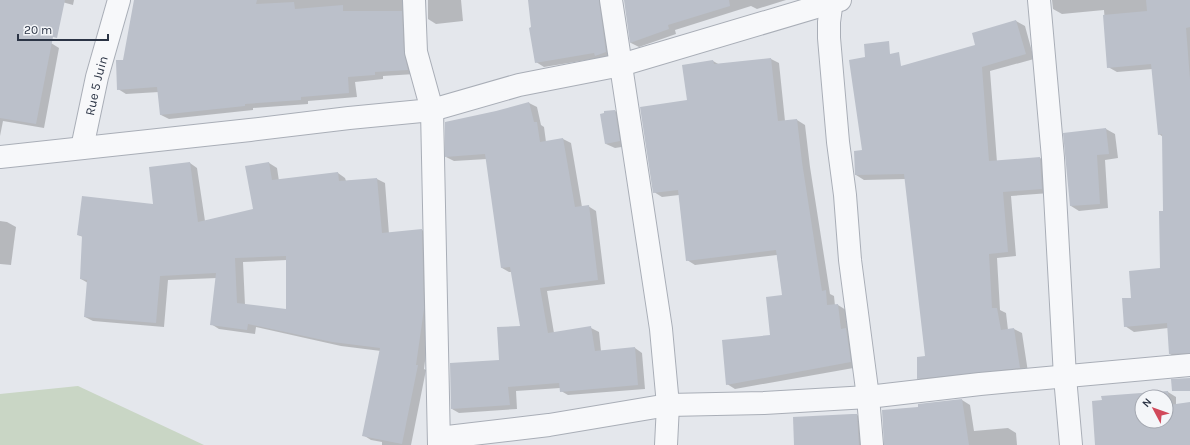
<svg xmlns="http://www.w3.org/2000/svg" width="1190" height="445" font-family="Karla,sans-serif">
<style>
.green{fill:#c9d6c5}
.shadow{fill:#0003;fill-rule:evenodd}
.building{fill:#bbc0ca;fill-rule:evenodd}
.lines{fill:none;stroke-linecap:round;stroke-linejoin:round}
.minor-casing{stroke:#a9aeb7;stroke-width:24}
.minor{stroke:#f7f8fa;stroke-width:22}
.labels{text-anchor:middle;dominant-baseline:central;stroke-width:3.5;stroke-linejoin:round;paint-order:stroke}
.street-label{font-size:13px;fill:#2b3445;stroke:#f4f6f9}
</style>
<rect width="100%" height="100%" fill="#e4e7ec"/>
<polygon class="green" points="78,386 204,445 0,445 0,394"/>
<g class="shadow">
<polygon points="55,0 74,0 73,5"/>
<polygon points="135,0 410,0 415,74 383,76 383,79 355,82 357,97 308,101 308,104 253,108 253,110 169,119 161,115 159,92 126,94 118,89 124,61"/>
<polygon points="428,0 461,0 463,21 436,24 428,19"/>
<polygon points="529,0 608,0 614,57 604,60 599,58 544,67 536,62"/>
<polygon points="625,0 786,0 757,9 751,6 675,30 676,34 639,47 631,43"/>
<polygon points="1052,0 1190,0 1190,358 1179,359 1170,354 1168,328 1134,332 1125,326 1132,298 1161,269 1164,212 1163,137 1159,134 1153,69 1117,72 1108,67 1104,10 1062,14 1053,9"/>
<polygon points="1016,21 1025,26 1034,59 990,71 997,162 1040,158 1049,163 1050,193 1011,196 1016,256 997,258 1000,310 1006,313 1008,330 1014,329 1022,333 1028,372 927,383 918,378 926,357 906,179 864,180 856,175 864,151 977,46"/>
<polygon points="0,31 51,43 59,48 44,128 3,121 0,136"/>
<polygon points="771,59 779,63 785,121 797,120 805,125 810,167 830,294 834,296 835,306 838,305 846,310 848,331 854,334 859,367 735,389 727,384 771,336 783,296 777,255 695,265 687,260 679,195 662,197 654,192 688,101 713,61 720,65"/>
<polygon points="529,103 537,107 541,125 544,127 546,142 563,139 571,143 582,207 588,206 596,211 605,284 547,291 554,333 591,328 599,332 601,351 635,348 642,353 645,389 568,395 561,391 560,388 516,391 517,409 459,413 452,409 500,361 521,327 512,272 509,272 502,268 487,159 454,161 446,157 496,112"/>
<polygon points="615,111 623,116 628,146 615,148 606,144"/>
<polygon points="1106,129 1115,134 1118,158 1105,160 1108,208 1079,211 1071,206 1064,134"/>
<path d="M190,163L197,168L205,221L254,210L269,163L277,168L279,181L338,173L345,178L346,181L377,179L385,183L389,234L422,230L430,235L431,314L424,369L426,370L411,445H382V442L371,440L363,435L381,351L341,346L256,327L255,334L219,329L211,324L217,278L168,280L164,327L93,321L85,317L88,283L81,279L83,237L78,235L155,205ZM287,260V310L245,305L243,262Z"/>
<polygon points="0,221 7,222 16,227 11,265 0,264"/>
<path d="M1168,392L1176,397V405L1190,403V445H1096L1093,402ZM1142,397H1166V421H1142Z"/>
<polygon points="962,400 970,405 974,431 1008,428 1016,433 1017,445 885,445 919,408"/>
<polygon points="857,415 865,420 868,445 795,445"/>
</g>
<g class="building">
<polygon points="0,0 65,0 57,38 53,37 36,124 0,118"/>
<polygon points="134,0 257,0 256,4 294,2 295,9 343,5 343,11 402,11 404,52 408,70 375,72 375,75 348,77 349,93 301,97 301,100 245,104 245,106 160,115 157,87 117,90 116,60 123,60"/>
<polygon points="528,0 599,0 606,52 595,56 594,53 535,63 529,28 531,27"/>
<polygon points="624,0 729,0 730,6 668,25 669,29 630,43"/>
<polygon points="1146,0 1190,0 1190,27 1186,28 1190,79 1190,353 1169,354 1167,323 1124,327 1122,298 1131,298 1129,271 1160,268 1159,211 1163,211 1162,134 1158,135 1151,64 1107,68 1103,15 1147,11"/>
<polygon points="1016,20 1026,54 982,67 989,161 1040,157 1042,189 1003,192 1008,252 989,254 992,308 997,308 1001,330 1014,328 1020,368 917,379 917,357 925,356 904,174 855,175 854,151 862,150 849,60 865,57 864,44 889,41 890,54 899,52 901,66 975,45 972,33"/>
<polygon points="771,58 778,121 797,119 802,162 822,291 826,290 827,305 838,304 841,329 846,328 851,362 726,385 722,340 770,335 766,297 782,295 776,250 686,261 678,190 653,193 640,107 687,100 682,65 713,60 714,64"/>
<polygon points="529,102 534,122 537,122 540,142 563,138 575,207 589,205 598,280 540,288 548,333 591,326 595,351 635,347 638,385 560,392 559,383 508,387 510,405 451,409 450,363 499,360 497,327 520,326 510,267 501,268 485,154 445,157 445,122 496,111"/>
<polygon points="615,110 620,141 605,144 600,114 604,113 604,111"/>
<polygon points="1106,128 1109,154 1097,155 1100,204 1070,206 1063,133"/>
<path d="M190,162L198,222L253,209L245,166L269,162L272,180L338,172L339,181L377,178L382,233L422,229L424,309L416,365H418L402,444L362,436L380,348L332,342L248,324L247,330L210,325L216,273L160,276L156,323L84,317L87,280L80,279L82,236L77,235L82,196L153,204L149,167ZM286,256V309L237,303L235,258Z"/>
<polygon points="1190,378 1190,391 1172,391 1171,379"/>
<path d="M1168,391L1169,405L1190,402V445H1095L1092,401L1102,400L1101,396ZM1142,397H1166V421H1142Z"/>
<polygon points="962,399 969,445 884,445 882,410 918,407 918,404"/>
<polygon points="852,414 857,414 859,445 794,445 793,417"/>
</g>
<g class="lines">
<defs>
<g id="minor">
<polyline points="414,0 416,52 432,110 439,445"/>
<polyline points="611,0 661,329 668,405 666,445"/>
<polyline points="832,0 829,22 829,38 838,142 845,195 850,260 868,397 872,445"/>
<polyline points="1039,0 1053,158 1065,377 1071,445"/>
<path id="s1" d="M82,148L97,77L119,0"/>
<polyline points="0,157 250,130 349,118 432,110 519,85 621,65 840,0"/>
<polyline points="439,438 549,425 668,405 764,403 868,397 980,384 1190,365"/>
</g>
</defs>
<use href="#minor" class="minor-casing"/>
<use href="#minor" class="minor"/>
</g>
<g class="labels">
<g class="street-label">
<text stroke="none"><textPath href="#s1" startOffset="64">Rue 5 Juin</textPath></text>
</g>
</g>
<g transform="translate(1154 409) rotate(311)"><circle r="19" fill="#f4f6f9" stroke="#a4a8b1"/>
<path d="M0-3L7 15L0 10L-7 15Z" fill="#d1495b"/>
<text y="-6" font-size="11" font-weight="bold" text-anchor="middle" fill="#2b3445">N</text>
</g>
<path d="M18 34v6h90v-6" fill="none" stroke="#2b3445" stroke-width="2"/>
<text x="24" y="34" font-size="12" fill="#2b3445" stroke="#f4f6f9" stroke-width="3" paint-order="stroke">20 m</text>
</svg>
